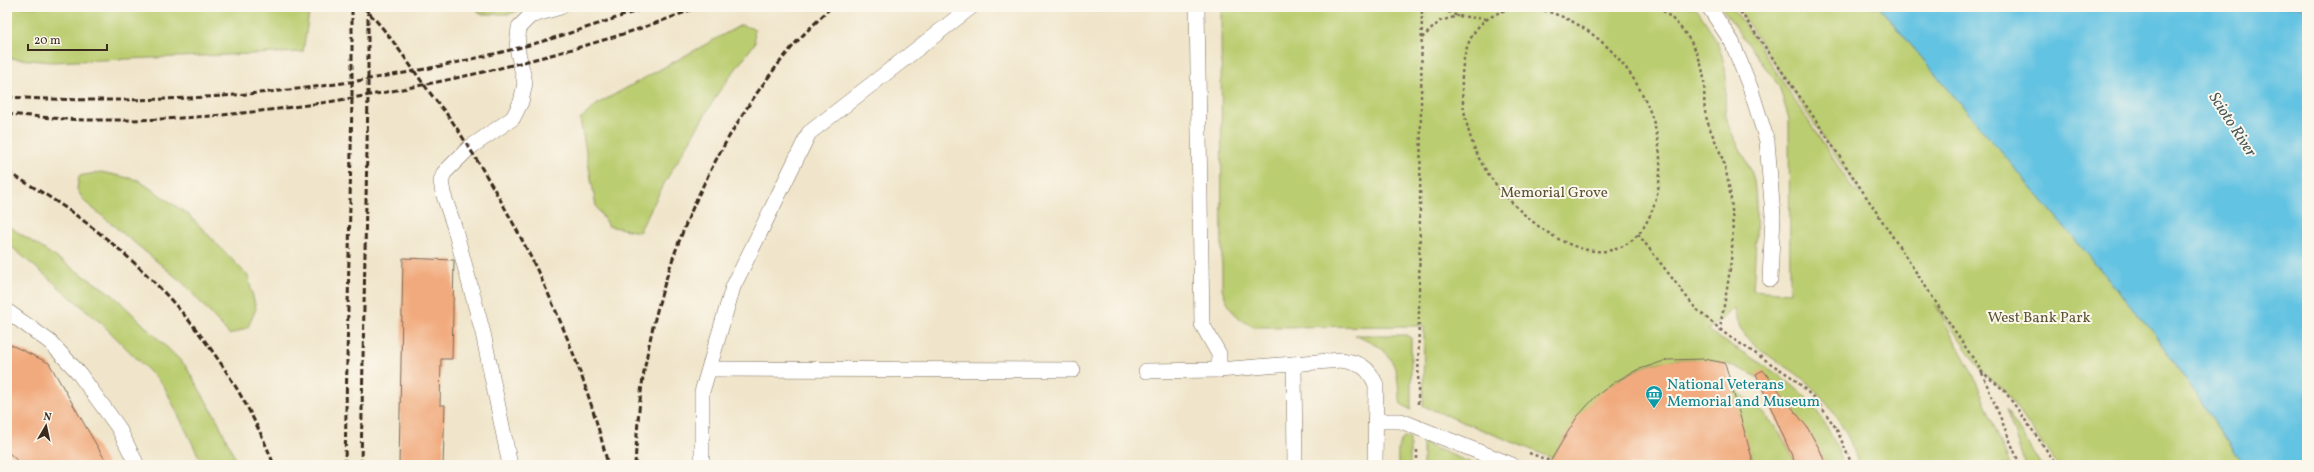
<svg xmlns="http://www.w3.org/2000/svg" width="2314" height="472" font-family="Vollkorn,serif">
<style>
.green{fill:#bbcd71;stroke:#7b7c48}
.water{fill:#64c3e2;stroke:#507680}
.building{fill:#f1aa7d}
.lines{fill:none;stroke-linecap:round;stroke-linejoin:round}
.lane-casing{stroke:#7a6b5a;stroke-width:16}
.path{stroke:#7a6b5a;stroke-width:2.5;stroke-dasharray:3 3;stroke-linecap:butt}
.lane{stroke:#fff;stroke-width:15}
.rail{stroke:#3b2a1e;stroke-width:3;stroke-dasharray:6 3;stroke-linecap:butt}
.labels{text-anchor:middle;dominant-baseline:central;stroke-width:4;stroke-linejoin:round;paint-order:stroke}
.park-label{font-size:15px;fill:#5b5333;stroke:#fbf7ec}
.culture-label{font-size:15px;fill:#0d838f;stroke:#fbf7ec;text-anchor:start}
.water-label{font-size:16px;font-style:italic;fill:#475859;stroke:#fbf7ec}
</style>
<rect width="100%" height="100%" fill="#fbf7ec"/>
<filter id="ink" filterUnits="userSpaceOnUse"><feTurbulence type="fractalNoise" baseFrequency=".025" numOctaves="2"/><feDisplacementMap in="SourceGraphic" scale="8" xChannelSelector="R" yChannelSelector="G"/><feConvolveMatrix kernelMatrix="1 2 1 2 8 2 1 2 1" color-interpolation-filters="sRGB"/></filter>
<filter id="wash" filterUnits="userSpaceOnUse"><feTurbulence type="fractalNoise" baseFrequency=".012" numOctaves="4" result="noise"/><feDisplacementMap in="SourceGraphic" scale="16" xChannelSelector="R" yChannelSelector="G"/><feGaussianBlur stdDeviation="0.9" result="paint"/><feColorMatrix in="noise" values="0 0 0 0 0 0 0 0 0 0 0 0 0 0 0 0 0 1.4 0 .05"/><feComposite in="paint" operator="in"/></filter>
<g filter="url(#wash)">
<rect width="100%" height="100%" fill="#f0e5ca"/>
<g class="green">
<polygon points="7,7 310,7 303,52 51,62 7,58"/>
<polygon points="475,7 530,7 509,14 480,14"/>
<path d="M1221,7H1695C1710,27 1725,52 1726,78C1726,93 1723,109 1728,123C1734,143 1750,160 1754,181C1759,215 1755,256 1753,290L1790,293L1789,119L1779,86L1721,7H1732L1747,27L1853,189L1861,195L1737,7H1879L2153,332L2244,465H2057L2004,390L1982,372L1935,304L1973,374L2010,465H1858C1852,435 1826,398 1803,379C1773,354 1741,350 1734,308L1708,330C1738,352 1786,374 1809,401C1824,419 1836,442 1844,465H1826C1818,442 1805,425 1788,407C1781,399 1773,387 1763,381C1720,352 1658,351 1615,382C1586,403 1570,429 1552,458L1423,406L1424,326L1254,327C1235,318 1228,308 1222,288Z"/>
<polygon points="741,25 754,29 755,43 718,93 665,182 639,232 608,226 596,206 580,119 599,103"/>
<polygon points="101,172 138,180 189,215 248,276 256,309 248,327 230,335 183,283 84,201 77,189 79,176"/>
<polygon points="7,225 113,295 185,365 218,421 238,465 203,465 164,386 100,322 7,243"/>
<path d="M1355,335H1406L1411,338V410L1401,404C1398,394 1399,386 1397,376C1392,352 1377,343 1355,335Z"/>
<path d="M1731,388C1765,408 1780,429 1796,465H1754L1750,452L1737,426Z"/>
<polygon points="2006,409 2041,465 2025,465"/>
<path d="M1404,438H1410V465H1398C1398,455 1396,444 1404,438Z"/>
<polygon points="1423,443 1476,465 1423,465"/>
</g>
<polygon class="water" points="1879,7 2307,7 2307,465 2244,465 2153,332"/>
<g id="blocks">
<g class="building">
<polygon points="403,258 454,260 452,359 441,359 440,405 445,405 443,465 399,465"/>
<polygon points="7,343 49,363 108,465 22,465 7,451"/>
<polygon points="1704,359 1725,363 1754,465 1548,465 1577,417 1596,396 1615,382 1637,370 1667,360"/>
<polygon points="1763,370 1807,427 1820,450 1826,465 1796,465 1756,374"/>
</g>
</g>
</g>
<g filter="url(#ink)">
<use href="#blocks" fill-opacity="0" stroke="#7a6b5a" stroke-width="1"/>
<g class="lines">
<defs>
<g id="lane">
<path d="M1197,7L1202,324L1219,354V370L1341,360C1360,363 1368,366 1376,385L1375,465"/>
<polyline points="1709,7 1732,42 1750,87 1767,141 1773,216 1770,279"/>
<polyline points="7,311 50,342 78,372 118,427 137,465"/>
<polyline points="1294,364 1295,465"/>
<polyline points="709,369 1073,370"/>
<polyline points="1146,371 1219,370"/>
<polyline points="1375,421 1401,421 1512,465"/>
<polyline points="510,465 483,333 454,226 443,193 441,181 444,173 469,148 513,118 521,102 525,83 517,48 519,27 530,16 560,7"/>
<polyline points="702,465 702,392 733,287 809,133 971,7"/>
</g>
</defs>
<use href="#lane" class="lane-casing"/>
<g class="path">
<polyline points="1437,7 1458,16 1487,19"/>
<path d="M1516,7C1503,10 1492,15 1482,23C1451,52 1461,120 1477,154C1496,198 1580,280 1631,241C1646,229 1653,211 1657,194C1676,111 1607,12 1521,7"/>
<path d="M1658,7C1682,24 1701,50 1704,80C1705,91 1703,105 1706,116C1710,133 1720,148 1724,164C1740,224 1731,269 1720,327"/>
<polyline points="1737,7 1807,107 1982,372 2004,390 2057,465"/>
<polyline points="1422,38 1440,21 1458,16"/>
<polyline points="1638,234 1696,309 1727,335 1793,378 1816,400 1836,428 1852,465"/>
<polyline points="1982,373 2020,465"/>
<polyline points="1418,404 1422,7"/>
<polyline points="1529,453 1550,461"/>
<polyline points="1417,465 1417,449"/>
</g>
<use href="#lane" class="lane"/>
<g class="rail">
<path d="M363,7C387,30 406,60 425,86C434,99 445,111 454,124C522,228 579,344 608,465"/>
<path d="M7,97C175,107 339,92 502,52C552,40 601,23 649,7"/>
<path d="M7,114C35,116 64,120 92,120C226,122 361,100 492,70C561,53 632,34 698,7"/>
<path d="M7,172C125,236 225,338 274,465"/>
<polyline points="345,465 352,98 352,7"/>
<polyline points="361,465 368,95 368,9"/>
<path d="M635,465C637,432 639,399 645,366C665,250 717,136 793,46C805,32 819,20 831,7"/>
</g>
</g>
</g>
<defs>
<symbol id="museum-pin" viewBox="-11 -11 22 30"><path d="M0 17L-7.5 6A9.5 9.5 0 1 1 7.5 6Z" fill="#0f9aa8" stroke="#fbf7ec"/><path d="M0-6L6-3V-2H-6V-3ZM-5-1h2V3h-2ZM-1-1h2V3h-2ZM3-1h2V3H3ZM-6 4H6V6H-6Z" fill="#fff"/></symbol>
</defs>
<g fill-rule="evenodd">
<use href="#museum-pin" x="1644" y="384" width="20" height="27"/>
</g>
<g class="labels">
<g class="park-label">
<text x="1554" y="193">Memorial Grove</text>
<text x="2039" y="318">West Bank Park</text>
</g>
<g class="culture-label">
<text x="1667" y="385">National Veterans<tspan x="1667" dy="17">Memorial and Museum</tspan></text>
</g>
<g class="water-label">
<text transform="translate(2232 125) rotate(57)">Scioto River</text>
</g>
</g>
<rect width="2314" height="472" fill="none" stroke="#fbf7ec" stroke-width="24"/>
<g transform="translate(46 426) rotate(9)" stroke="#fbf7ec" stroke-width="3" paint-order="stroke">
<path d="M0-3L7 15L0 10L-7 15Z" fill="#3b2a1e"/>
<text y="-6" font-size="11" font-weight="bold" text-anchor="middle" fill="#3b2a1e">N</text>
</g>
<path d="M28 44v6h79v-6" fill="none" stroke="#3b2a1e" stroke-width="2"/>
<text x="34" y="44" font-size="12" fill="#3b2a1e" stroke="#fbf7ec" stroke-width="3" paint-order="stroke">20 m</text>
</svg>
